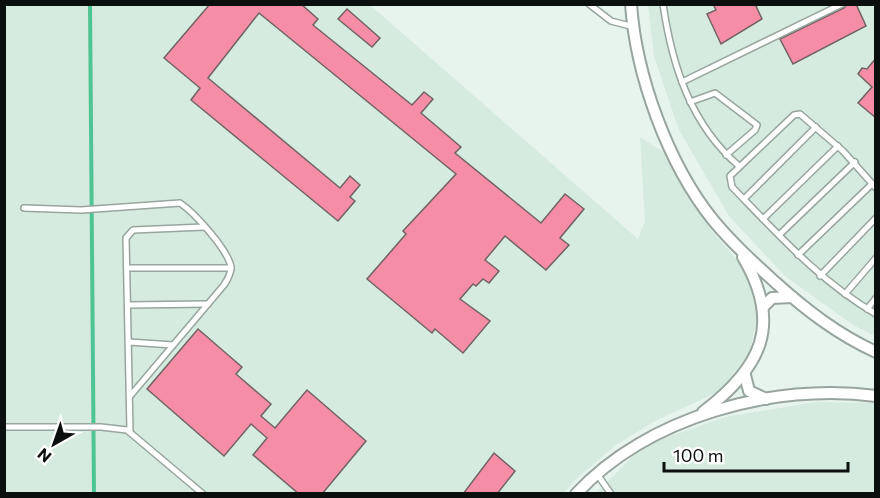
<svg xmlns="http://www.w3.org/2000/svg" width="880" height="498" font-family="Commissioner,sans-serif">
<style>
.built{fill:#d5ebdf}
.lines{fill:none;stroke-linecap:round;stroke-linejoin:round}
.stream{stroke:#4ec594;stroke-width:4}
.building{fill:#f68da6;stroke:#716365;stroke-width:1.5}
.lane-casing{stroke:#98a59e;stroke-width:8}
.street-casing{stroke:#98a59e;stroke-width:14}
.lane{stroke:#fff;stroke-width:5}
.street{stroke:#fff;stroke-width:10}
</style>
<rect width="100%" height="100%" fill="#e6f4ed"/>
<g class="built">
<polygon points="4,5 370,5 638,239 645,221 640,137 665,153 712,231 747,271 757,296 757,316 748,361 720,391 657,420 616,445 576,479 564,493 5,493"/>
<polygon points="648,5 875,5 875,336 853,325 785,276 729,216 679,130 654,56"/>
<polygon points="816,402 875,403 875,493 595,494 643,446 725,417"/>
</g>
<g class="lines">
<polyline class="stream" points="90,4 94,494"/>
</g>
<g class="building">
<polygon points="210,4 301,4 318,19 313,25 412,105 424,92 433,99 421,113 461,147 455,153 541,223 565,194 584,209 560,238 569,245 546,270 505,236 485,260 499,271 489,283 483,279 476,286 473,284 460,299 490,321 463,353 435,329 432,333 367,279 406,234 403,231 456,174 259,13 208,78 340,188 350,176 360,185 350,197 355,201 338,221 191,100 200,88 164,58"/>
<polygon points="713,4 755,4 762,19 721,44 707,14 716,10"/>
<polygon points="847,4 856,4 866,26 793,64 780,39 844,8"/>
<polygon points="347,9 380,38 372,47 338,19"/>
<polygon points="876,58 876,118 858,103 872,87 858,74 862,68 867,69"/>
<polygon points="198,329 242,367 236,374 271,404 261,416 275,428 307,390 366,441 322,494 299,494 253,455 267,438 251,424 224,456 147,389"/>
<polygon points="494,453 515,471 497,494 463,494"/>
</g>
<g class="lines">
<defs>
<g id="lane">
<polyline points="589,4 611,21 634,27"/>
<path d="M663,4C672,66 691,125 739,166"/>
<polyline points="682,82 842,4"/>
<polyline points="690,102 715,93 757,125 755,130 726,155"/>
<path d="M876,188L843,151L800,114L794,115L730,176L732,187C777,233 819,281 876,314"/>
<polyline points="744,199 816,127"/>
<path d="M24,208L81,210L180,203C195,213 228,250 231,267C231,274 228,279 224,285L131,395"/>
<polyline points="763,219 838,146"/>
<polyline points="779,235 855,162"/>
<polyline points="798,255 872,184"/>
<polyline points="127,268 231,268"/>
<polyline points="820,276 876,218"/>
<polyline points="845,294 876,258"/>
<polyline points="128,305 208,304"/>
<polyline points="867,309 876,298"/>
<polyline points="129,342 173,345"/>
<polyline points="4,427 101,427 127,430 203,494"/>
<polyline points="130,431 126,238 133,230 204,227"/>
<polyline points="597,474 611,494"/>
</g>
<g id="street">
<path d="M631,4C636,76 668,164 713,220C732,243 753,262 775,282C806,310 837,334 876,352"/>
<polyline points="763,307 772,298 792,297"/>
<polyline points="745,375 749,391 766,399"/>
<path d="M703,412C761,368 783,325 743,257"/>
<path d="M576,494C647,417 774,382 876,396"/>
</g>
</defs>
<use href="#lane" class="lane-casing"/>
<use href="#street" class="street-casing"/>
<use href="#lane" class="lane"/>
<use href="#street" class="street"/>
</g>
<rect width="880" height="498" fill="none" stroke="#0b0f0d" stroke-width="12"/>
<g transform="translate(54 444) rotate(220)" stroke="#ffffff" stroke-width="4.5" paint-order="stroke">
<path d="M0-4.5L10 22L0 15L-10 22Z" fill="#0b0f0d"/>
<text y="-9" font-size="16" font-weight="bold" text-anchor="middle" fill="#0b0f0d">N</text>
</g>
<path d="M664 462v9h184v-9" fill="none" stroke="#0b0f0d" stroke-width="3"/>
<text x="673" y="462" font-size="18" fill="#0b0f0d" stroke="#ffffff" stroke-width="4.5" paint-order="stroke">100 m</text>
</svg>
